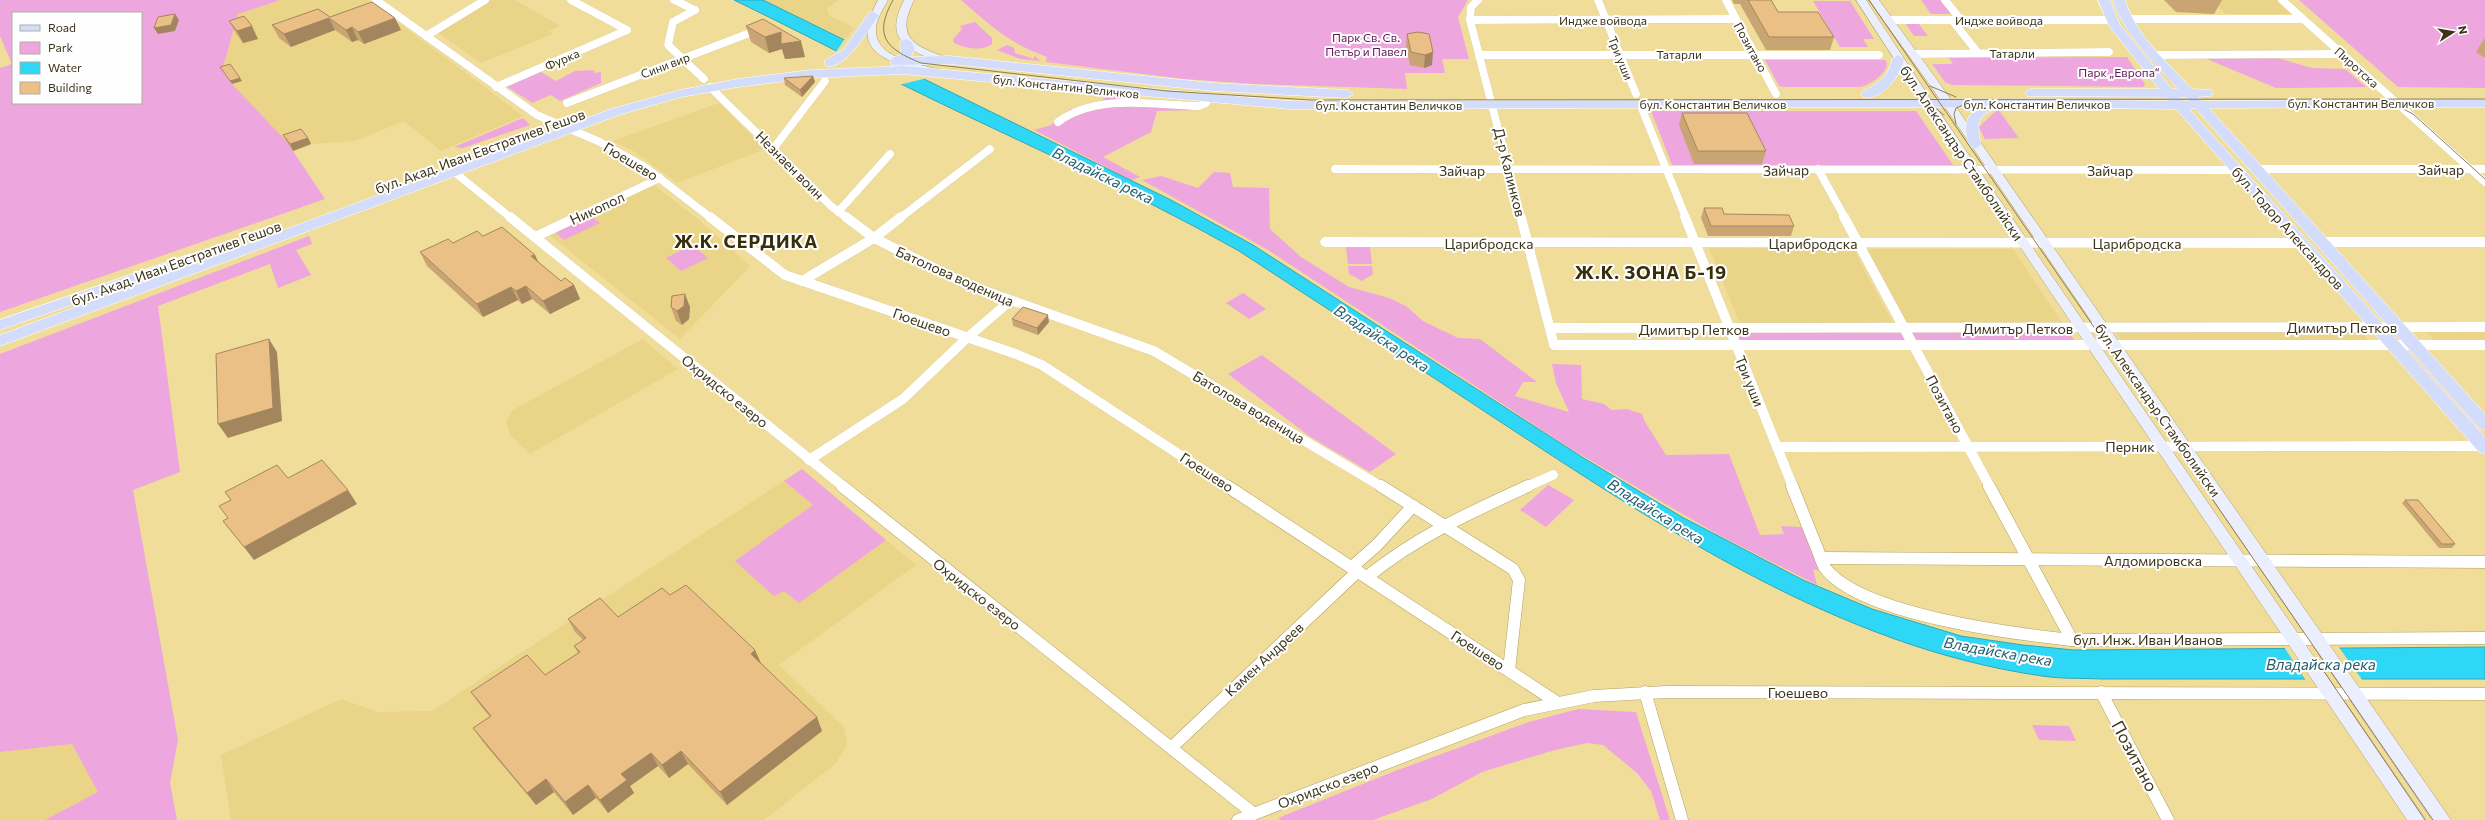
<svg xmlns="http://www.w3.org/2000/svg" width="2485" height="820" font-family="Commissioner,sans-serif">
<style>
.built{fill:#e9d488}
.green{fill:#eea6df;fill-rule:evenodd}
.water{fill:#2fd7f7;stroke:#33a6b4}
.pier{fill:#f0dd99}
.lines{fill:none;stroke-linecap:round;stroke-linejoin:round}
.street-far2-casing{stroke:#b2a05f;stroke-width:8}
.street-far1-casing{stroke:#b2a05f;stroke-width:10}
.street-casing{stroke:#b2a05f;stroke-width:13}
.secondary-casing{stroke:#b2a05f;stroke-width:1}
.primary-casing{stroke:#fff;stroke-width:1}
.street-far2{stroke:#fff;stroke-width:8}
.street-far1{stroke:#fff;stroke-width:10}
.street{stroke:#fff;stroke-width:12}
.secondary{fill:#eaeefd;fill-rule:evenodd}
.primary{fill:#d4dcfb;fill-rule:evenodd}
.tram{stroke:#8c7f52;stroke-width:1}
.wall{fill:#caa574}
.shaded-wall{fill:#a4865e}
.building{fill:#ebc087;stroke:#a4865e}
.labels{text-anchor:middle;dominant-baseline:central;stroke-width:4;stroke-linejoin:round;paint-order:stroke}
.far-street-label{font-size:12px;fill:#3c3419;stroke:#fefefe}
.far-park-label{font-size:12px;fill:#621757;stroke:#fefefe}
.street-label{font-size:14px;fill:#3c3419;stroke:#fefefe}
.water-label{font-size:15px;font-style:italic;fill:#205f6c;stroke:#fefefe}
.near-street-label{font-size:17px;fill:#3c3419;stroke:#fefefe}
.district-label{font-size:18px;font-weight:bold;letter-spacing:1px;fill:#372e0a;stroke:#fefefe}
</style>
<rect width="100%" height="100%" fill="#f0dd99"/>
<g class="built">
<polygon points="280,0 368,0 523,116 441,151 404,121 355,141 311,144 294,151 232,84 222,71 238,14"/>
<polygon points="491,0 515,0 560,26 549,31 553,34 481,63 438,33"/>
<polygon points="763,0 839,0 827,8 829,15 854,28 845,39"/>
<polygon points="2210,0 2277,0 2293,14 2226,14"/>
<polygon points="719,103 765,149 677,183 632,150 613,141"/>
<polygon points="653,184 699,220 750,266 680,339 548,234"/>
<polygon points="1709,248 1853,248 1893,324 1740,324"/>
<polygon points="1865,249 2013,249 2063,324 1907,323"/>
<polygon points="2357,327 2373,345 2126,346 2113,328"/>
<polygon points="2423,329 2485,329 2485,344 2438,344"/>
<polygon points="643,339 678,369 530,454 510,435 506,421 513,410"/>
<polygon points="802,469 916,565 779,665 844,727 847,744 836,763 764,820 231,820 221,755 341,699 378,712 432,711"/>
<polygon points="72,744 99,792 45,820 0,820 0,752"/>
</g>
<g class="green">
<path d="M0,0H280L238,14L222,71L232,84L287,142L325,199L0,312V68L12,64L0,36ZM13,13H141V103H13Z"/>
<path d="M961,0H1468L1458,17L1469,59H1442L1445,73H1405L1407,89L1254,84L1184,79L1046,62L1047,57C1009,43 992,27 961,0Z"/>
<polygon points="1921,0 1942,0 1952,14 1931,14"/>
<polygon points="2299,0 2485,0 2485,88 2398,87"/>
<polygon points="1813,1 1850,1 1874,39 1863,39 1868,47 1840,47"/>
<path d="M975,22L992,38V44C982,52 965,48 954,43L953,39L962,29L960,26Z"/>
<polygon points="1905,23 1918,23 1928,36 1914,36"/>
<polygon points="1007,45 1014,48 1015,53 1034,59 1034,56 1041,61 1021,59 997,50"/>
<polygon points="2127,57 2145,84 2143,87 1952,85 1945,82 1932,64 1953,64 1949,58"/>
<polygon points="2202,57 2274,57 2312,68 2345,69 2366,87 2276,88"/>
<path d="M1765,60H1886L1887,66C1883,76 1871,84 1860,87H1783L1779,86Z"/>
<polygon points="594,70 594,73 601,72 601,83 560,101 551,95 532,103 506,86 539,71 556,81 575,71"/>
<polygon points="1107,97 1201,104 1199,110 1157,111 1151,132 1103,157 1140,177 1131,180 1034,130 1051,125 1070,109 1094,105"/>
<polygon points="1998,109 2016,134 2019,138 1985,139 1979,127"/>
<polygon points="1651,111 1916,111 1953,165 1672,165"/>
<polygon points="523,118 530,125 463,148 454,147"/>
<polygon points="1214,172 1230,173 1233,187 1269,188 1270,229 1301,257 1349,287 1389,298 1406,306 1423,321 1458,338 1480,339 1537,382 1523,382 1515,396 1569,412 1556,383 1552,364 1581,365 1582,399 1604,404 1612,410 1627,409 1642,414 1645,422 1666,455 1729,454 1760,535 1784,534 1781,526 1802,527 1819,571 1813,569 1817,585 1717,534 1571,449 1268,250 1142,180 1161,176 1198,188"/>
<polygon points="590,216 600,223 564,240 555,232"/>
<polygon points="309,236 312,244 296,250 311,275 278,288 270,264 158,306 180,472 133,490 178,740 170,783 177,820 45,820 98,792 72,744 0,752 0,354"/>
<polygon points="692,245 708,258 681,271 666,258"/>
<polygon points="1346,247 1370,247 1372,264 1348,264"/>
<polygon points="1348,266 1372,266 1373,274 1362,281 1349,274"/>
<polygon points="1243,293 1266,309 1249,319 1226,303"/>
<polygon points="2066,328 2078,346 1737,346 1730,329"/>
<polygon points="1262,355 1396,454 1370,472 1309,436 1228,374"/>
<polygon points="802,469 886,540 799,603 784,591 774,596 735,561 813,505 784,481"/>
<polygon points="1548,485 1574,500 1546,527 1520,510"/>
<polygon points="1578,709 1636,712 1670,820 1660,820 1651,791 1637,773 1603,745 1587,743 1555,750 1482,772 1432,799 1373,820 1281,820 1278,818 1395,771 1529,722"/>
<polygon points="2032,725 2069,726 2076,741 2039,740"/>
</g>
<path class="water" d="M734,0H763L1171,200L1253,245L1582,457L1682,517L1803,580L1872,609L1961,636L2023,645L2074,650L2485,647V679H2101C2081,678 2061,679 2042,676C1839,647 1661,527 1493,417C1409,361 1324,307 1239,251C1130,189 1014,140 901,84C846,56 790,27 734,0Z"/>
<g class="pier">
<polygon points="846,37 927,78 899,85 836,52"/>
<polygon points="2338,646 2363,681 2307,682 2284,647"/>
</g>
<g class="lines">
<defs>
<g id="street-far2">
<polyline points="376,0 537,115 600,142 645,167 711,218"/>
<polyline points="571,0 627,30"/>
<polyline points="674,0 695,10"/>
<polyline points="1478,0 1471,7 1470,20 1521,218"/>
<polyline points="1598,0 1636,94"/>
<polyline points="1726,0 1776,94"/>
<polyline points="1945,0 1961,20"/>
<polyline points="2282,0 2485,182"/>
<polyline points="695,10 673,22 668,45 704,79"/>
<polyline points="2125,19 2303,19"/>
<polyline points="1470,20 1735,19"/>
<polyline points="1888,20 2111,20"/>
<polyline points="1952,20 1978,53"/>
<polyline points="426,36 485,0"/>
<polyline points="1914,54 2109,52"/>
<polyline points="1479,55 1879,55"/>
<polyline points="2153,55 2342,54"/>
<polyline points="496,87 627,30"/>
<polyline points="710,87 831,206 847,218"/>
<polyline points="567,103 760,29"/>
<polyline points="1640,104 1686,218"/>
<path d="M1058,122C1097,93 1153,105 1199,106L1206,103L1208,99"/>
<polyline points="773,149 825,81"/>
<polyline points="1335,169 2237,170"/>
<polyline points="1818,169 1845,218"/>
<polyline points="2254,169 2485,169"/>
<polyline points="453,171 511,218"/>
<polyline points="838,212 890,154"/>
<polyline points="575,218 660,178"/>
<polyline points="900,218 990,149"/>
</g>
<g id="street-far1">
<polyline points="510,217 844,487"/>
<polyline points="710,217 785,275 1016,354 1042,365 1229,487"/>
<polyline points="846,217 874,238 968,285 1154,351 1382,487"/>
<polyline points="1521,217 1554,345 2485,345"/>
<polyline points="1685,217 1793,487"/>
<polyline points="1844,217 1990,487"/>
<polyline points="535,237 577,217"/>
<polyline points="1325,242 2301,243"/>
<polyline points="2320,242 2485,242"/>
<polyline points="802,281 874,238 901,217"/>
<polyline points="1550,328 2485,327"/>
<polyline points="1777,447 2483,446"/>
<polyline points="809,460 903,399 967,338 1010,301"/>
<polyline points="1526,487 1553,475"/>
</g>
<g id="street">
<polyline points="842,486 1254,814"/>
<polyline points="1227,486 1555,701"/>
<polyline points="1381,486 1513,569 1519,580 1509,670"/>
<path d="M1792,486C1800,506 1808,526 1816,546C1819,552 1821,562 1825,568C1861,615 2015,634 2072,640L2485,638"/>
<polyline points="1989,486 2072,640"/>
<polyline points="1821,558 2485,562"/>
<polyline points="1352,567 1377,545 1413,506"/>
<path d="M1367,577C1416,537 1471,512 1528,486"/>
<polyline points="1645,692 1682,820"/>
<polyline points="2101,692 2168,820"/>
<polyline points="1171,748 1358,571"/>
<polyline points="1238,820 1524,710 1594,696 1666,692 2485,694"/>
</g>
<g id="secondary">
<path d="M878,0H888C883,10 875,20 876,32C877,59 922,65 942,70V74C933,76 920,71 911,68C869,56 856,41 878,0Z"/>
<path d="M904,0H914C895,38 914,46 948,58V62C940,64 931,59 924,56C894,43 890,28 904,0Z"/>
<polygon points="1856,0 1866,0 1929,97 2426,820 2407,820 1919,97"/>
<polygon points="1869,0 1879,0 1940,84 2451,820 2432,820 1932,88"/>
</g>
<g id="primary">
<path d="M2098,0H2110L2120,25L2172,89H2178C2154,62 2125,36 2113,0H2125C2136,36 2167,62 2192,89L2211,90L2213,93L2211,96L2198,97L2202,101L2485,99V107L2209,108L2485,414V430L2479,428L2195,108L2189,109L2485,437V454L2479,452L2176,109L2002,107C1977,114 1976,122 1981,145L1975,149L1969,145C1965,128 1963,117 1980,107L1289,109L902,74L811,78L738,87L681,97L619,115L0,346V335L611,109L680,90L738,79L811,70L902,66L1289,101L2048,99L2169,101L2165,97L2027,96L2025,93L2027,90L2031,89H2159L2109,26ZM2179,97H2185L2189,101H2183Z"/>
<path d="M873,12L879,15C868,30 846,71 825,66V60L843,50L869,13Z"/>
<polygon points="906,39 912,42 914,50 911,57 950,56 1213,83 1347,90 1353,94 1347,98 1213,91 950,64 891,65 891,59 901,54 900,42"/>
<path d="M1898,55L1904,59C1901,76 1882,101 1863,97L1861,94L1863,91C1878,84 1889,76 1892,59Z"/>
<polygon points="191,254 198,258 196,261 0,330 0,320"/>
</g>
</defs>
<use href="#street-far2" class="street-far2-casing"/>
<use href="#street-far1" class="street-far1-casing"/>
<use href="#street" class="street-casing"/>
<use href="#secondary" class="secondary-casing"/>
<use href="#primary" class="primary-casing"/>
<use href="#street-far2" class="street-far2"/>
<use href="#street-far1" class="street-far1"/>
<use href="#street" class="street"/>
<use href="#secondary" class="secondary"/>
<use href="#primary" class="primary"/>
<g class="tram">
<path d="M893,0C873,36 886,49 921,63L1167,91L1311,100L2485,99"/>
<polyline points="1869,0 2433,820"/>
<polyline points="1930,86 1956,97"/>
<polyline points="2388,101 2413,114 2485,179"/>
<polyline points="1920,102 1935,108 1944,115"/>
<polyline points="1956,124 1954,114 1956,108 1971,102"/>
<polyline points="2323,670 2425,820"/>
</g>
</g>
<g class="wall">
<polygon points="1732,0 1771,0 1778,12 1834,37 1830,50 1766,50 1740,4 1734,4"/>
<polygon points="2164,0 2222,0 2214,14 2176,12"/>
<polygon points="330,17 401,30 364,44 358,40 352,42 335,30 291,47 279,38 272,25"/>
<polygon points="229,21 258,39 243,43 236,33"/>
<polygon points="746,26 805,57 785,59 782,49 769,53 751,42"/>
<polygon points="1418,32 1432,65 1424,68 1410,65 1406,47 1407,34"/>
<polygon points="2484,39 2485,39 2485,58 2476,52"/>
<polygon points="813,76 815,82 802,97 785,85 784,78"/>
<polygon points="1682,113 1766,151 1762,164 1694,164 1679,125"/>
<polygon points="283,135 308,138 311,144 293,151 287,142"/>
<polygon points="1704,208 1724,214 1794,226 1791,236 1708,236 1701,218"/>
<polygon points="483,236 535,255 538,262 561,281 574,285 580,299 550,314 532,299 522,304 518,300 483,317 427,266 420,252 453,243"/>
<polygon points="671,307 690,307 689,319 682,325 676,321"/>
<polygon points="1012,319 1049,322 1038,335 1013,326"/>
<polygon points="2405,500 2455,544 2452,548 2439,548 2402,503"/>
<polygon points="670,595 755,650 761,663 822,731 727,805 688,764 669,778 658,766 630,786 634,793 608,813 596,798 573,815 554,792 536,805 483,742 473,728 490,717 480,705 471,692 545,675 578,653 574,646 583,640 575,632 568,619 618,617"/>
</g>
<g class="shaded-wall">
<polygon points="175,14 179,20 175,31 158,34 154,28"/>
<polygon points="329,18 335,30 291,47 284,34"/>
<polygon points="395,18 401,30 364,44 358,32"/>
<polygon points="252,26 258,39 243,43 237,31"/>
<polygon points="352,27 358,40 352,42 346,30"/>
<polygon points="781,32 801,41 805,57 785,59 782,49 769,53 765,37"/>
<polygon points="1433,52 1432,65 1424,68 1425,55"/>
<polygon points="813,76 815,82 802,97 800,90"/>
<polygon points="240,78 242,81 232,84 230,81"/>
<polygon points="308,138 311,144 293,151 290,144"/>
<polygon points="535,255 541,268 531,256"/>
<polygon points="574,285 580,299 550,314 543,301"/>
<polygon points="526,286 532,299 522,304 516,291"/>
<polygon points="511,287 518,300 483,317 477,304"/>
<polygon points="685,294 690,307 689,319 682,325 677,311"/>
<polygon points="1048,315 1049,322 1038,335 1037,328"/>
<polygon points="269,339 277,352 282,421 228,438 218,424"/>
<polygon points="348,490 357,504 254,560 244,547"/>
<polygon points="755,650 761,664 751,654"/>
<polygon points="817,717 822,731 727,805 720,792"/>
<polygon points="681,751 688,764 669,778 662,765"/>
<polygon points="651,753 658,766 630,786 634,793 608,813 600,800 621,774"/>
<polygon points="546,779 554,792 536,805 527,793"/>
<polygon points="588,785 596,798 573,815 565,802"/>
</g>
<g class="building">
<polygon points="1748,0 1771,0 1778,12 1818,12 1834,37 1769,37"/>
<polygon points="372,2 395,18 358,32 352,27 346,30 329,18 284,34 272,25 318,9 330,17"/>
<polygon points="175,14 171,25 154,28 158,17"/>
<polygon points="244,16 252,26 237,31 229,21"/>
<polygon points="763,19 801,41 781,44 781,32 765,37 746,26"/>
<polygon points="1418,32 1429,34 1433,52 1425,55 1411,52 1407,34"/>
<polygon points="230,64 240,78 230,81 220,67"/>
<polygon points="813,76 800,90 784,78"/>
<polygon points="1682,113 1747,113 1766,151 1698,151"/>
<polygon points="301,129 308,138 290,144 283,135"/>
<polygon points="1704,208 1722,208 1724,214 1789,215 1794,226 1711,226"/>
<polygon points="502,227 535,255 531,256 561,281 565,278 574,285 543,301 526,286 516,291 511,287 477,304 420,252 448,239 453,243 477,231 483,236"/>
<polygon points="685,294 684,306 677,311 671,307 672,296"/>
<polygon points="1023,307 1048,315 1037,328 1012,319"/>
<polygon points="269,339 273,408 218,424 216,354"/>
<polygon points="322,460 348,490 244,547 223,521 228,518 219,506 231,500 225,492 277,465 288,478"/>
<polygon points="2405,500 2418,500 2455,544 2442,544"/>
<polygon points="686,585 755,650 751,654 817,717 720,792 681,751 662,765 651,753 621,774 627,780 600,800 588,785 565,802 546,779 527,793 473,728 491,716 471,692 527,655 545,675 580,652 574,646 586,638 568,619 600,598 618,617 662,588 670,595"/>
</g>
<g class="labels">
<g class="far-street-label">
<text x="1603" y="20">Индже войвода</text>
<text x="1999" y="20">Индже войвода</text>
<text transform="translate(1751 47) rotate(61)">Позитано</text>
<text x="2012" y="53">Татарли</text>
<text x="1679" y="54">Татарли</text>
<text transform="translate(1621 58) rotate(68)">Три уши</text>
<text transform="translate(562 59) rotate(-23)">Фурка</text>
<text transform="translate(665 65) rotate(-21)">Сини вир</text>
<text transform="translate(2357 67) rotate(42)">Пиротска</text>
<text transform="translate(1066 86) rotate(6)">бул. Константин Величков</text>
<text x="2361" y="103">бул. Константин Величков</text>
<text x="1713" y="104">бул. Константин Величков</text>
<text x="2037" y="104">бул. Константин Величков</text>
<text x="1389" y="105">бул. Константин Величков</text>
</g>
<g class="far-park-label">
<text x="1366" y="37">Парк Св. Св.<tspan x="1366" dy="14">Петър и Павел</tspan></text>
<text x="2119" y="72">Парк „Европа“</text>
</g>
<g class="street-label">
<text transform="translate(480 151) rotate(-20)">бул. Акад. Иван Евстратиев Гешов</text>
<text transform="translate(1962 153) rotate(56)">бул. Александър Стамболийски</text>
<text transform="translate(631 161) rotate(31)">Гюешево</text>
<text transform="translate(790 165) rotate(45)">Незнаен воин</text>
<text x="2441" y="169">Зайчар</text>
<text x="1462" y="170">Зайчар</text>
<text transform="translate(1786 170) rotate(-1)">Зайчар</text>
<text x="2110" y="170">Зайчар</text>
<text transform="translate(1510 172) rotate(76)">Д-р Калинков</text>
<text transform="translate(597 208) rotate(-25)">Никопол</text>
<text transform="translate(2288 228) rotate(48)">бул. Тодор Александров</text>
<text x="1489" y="243">Царибродска</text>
<text x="1813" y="243">Царибродска</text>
<text x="2137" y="243">Царибродска</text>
<text transform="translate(176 263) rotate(-20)">бул. Акад. Иван Евстратиев Гешов</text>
<text transform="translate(955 276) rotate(24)">Батолова воденица</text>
<text transform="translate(922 322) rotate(19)">Гюешево</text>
<text x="2342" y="327">Димитър Петков</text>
<text x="2018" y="328">Димитър Петков</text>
<text x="1694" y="329">Димитър Петков</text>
<text transform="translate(1750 381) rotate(68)">Три уши</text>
<text transform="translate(725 391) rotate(39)">Охридско езеро</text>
<text transform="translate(1945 404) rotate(62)">Позитано</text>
<text transform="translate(1249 407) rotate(31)">Батолова воденица</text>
<text transform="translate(2158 410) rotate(55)">бул. Александър Стамболийски</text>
<text x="2130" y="446">Перник</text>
<text transform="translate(1207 472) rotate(33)">Гюешево</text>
<text x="2153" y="560">Алдомировска</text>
<text transform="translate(977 594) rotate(38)">Охридско езеро</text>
<text x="2148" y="639">бул. Инж. Иван Иванов</text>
<text transform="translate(1478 650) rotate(33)">Гюешево</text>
<text transform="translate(1264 659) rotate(-43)">Камен Андреев</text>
<text x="1798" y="692">Гюешево</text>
<text transform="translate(1328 785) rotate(-21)">Охридско езеро</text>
</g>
<g class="water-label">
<text transform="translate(1103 175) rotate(26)">Владайска река</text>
<text transform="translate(1382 338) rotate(33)">Владайска река</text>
<text transform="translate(1656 511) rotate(32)">Владайска река</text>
<text transform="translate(1998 651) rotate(10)">Владайска река</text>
<text x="2321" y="664">Владайска река</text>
</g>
<g class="near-street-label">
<text transform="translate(2135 756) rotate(62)">Позитано</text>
</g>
<g class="district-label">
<text x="746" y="241">Ж.К. СЕРДИКА</text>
<text x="1651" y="272">Ж.К. ЗОНА Б-19</text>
</g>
</g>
<rect x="12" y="12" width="130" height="92" fill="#fefefe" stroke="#b0ada2"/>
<rect x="20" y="25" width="20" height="6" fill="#d4dcfb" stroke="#b0ada2"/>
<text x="48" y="32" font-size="12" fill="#3c3419">Road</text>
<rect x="20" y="42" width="20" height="12" fill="#eea6df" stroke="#b0ada2"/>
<text x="48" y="52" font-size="12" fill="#3c3419">Park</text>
<rect x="20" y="62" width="20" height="12" fill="#2fd7f7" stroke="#b0ada2"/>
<text x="48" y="72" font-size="12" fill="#3c3419">Water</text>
<rect x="20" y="82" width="20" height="12" fill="#ebc087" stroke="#b0ada2"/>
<text x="48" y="92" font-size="12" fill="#3c3419">Building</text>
<g transform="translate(2453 32) rotate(78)" stroke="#fefefe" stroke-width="3" paint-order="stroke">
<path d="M0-3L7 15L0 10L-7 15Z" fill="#3c3419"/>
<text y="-6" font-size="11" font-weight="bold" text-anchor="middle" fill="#3c3419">N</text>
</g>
</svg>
